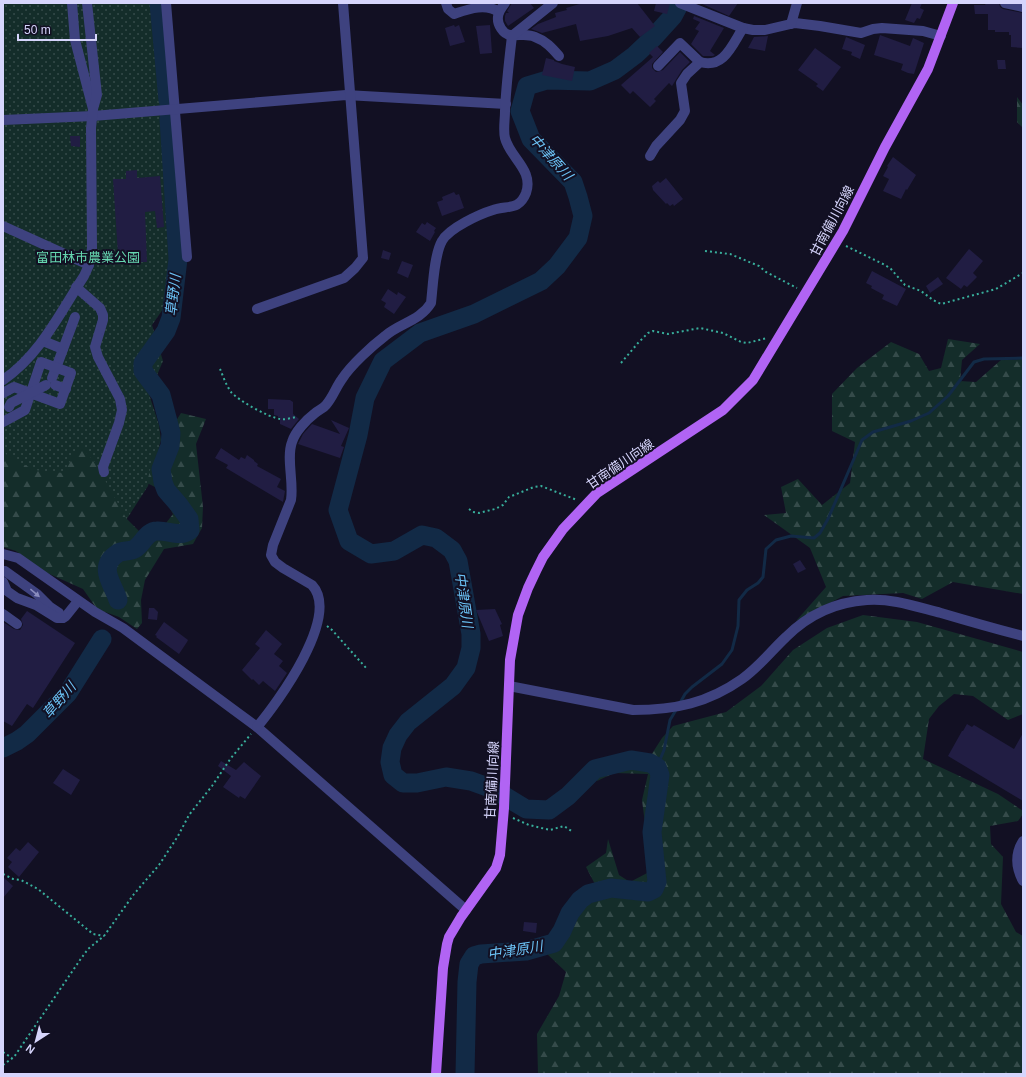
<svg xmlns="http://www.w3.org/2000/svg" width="1026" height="1077" font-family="Arial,'Noto Sans JP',sans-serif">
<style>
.grass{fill:url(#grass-dots)}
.forest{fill:url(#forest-firs)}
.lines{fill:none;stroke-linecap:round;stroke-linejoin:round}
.stream{stroke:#122a46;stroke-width:3}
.river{stroke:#122a46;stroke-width:19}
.building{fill:#211d43}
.path{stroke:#38ae9b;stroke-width:2;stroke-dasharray:2 3;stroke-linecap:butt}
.minor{stroke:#3e427f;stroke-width:10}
.major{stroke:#b164f4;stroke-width:10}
.oneway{fill:#8a8cbe}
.labels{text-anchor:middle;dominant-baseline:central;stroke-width:4;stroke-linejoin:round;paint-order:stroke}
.street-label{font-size:13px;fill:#d6d5fc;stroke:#121023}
.park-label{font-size:13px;fill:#66d7b0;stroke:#121023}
.water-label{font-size:14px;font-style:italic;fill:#6bc2f5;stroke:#121023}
</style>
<defs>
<pattern id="grass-dots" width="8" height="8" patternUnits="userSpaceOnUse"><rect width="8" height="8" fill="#142d2a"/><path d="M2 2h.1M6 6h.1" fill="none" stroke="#354b4a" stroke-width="1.8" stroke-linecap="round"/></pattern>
<pattern id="forest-firs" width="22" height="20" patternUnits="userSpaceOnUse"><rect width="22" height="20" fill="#142d2a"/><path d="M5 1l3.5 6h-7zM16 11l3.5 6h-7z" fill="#354b4a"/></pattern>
</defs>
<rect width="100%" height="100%" fill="#121023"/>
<polygon class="grass" points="3,3 156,3 157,24 162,74 169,184 175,259 170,299 152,325 163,361 149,394 159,425 161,440 148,486 119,531 3,531"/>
<g class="forest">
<polygon points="1017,97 1023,105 1023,128 1017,122"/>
<polygon points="948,339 980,344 962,360 960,381 976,382 1001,360 1023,359 1023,594 953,582 922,599 903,593 843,596 796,621 826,587 810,548 764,515 786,513 781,487 798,479 822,505 850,483 855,442 832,431 832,394 857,368 891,342 919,354 929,371 941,368"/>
<polygon points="181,413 206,419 196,444 203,507 202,528 193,544 164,549 145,580 141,600 142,623 137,629 119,617 97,609 83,589 45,572 16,551 3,547 3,450 7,455 34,470 63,473 80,446 95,462 126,518 140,532 163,527 173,514 159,489 147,483 153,457"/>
<polygon points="863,615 917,622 1023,652 1023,714 1008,720 973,696 954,694 939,706 929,719 923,759 998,794 1023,811 1023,814 1018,821 990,826 991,844 1003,857 1001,904 1016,932 1023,936 1023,1074 538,1074 537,1034 559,996 566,972 545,952 573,911 600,894 586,867 606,853 608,839 619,875 630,882 651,871 642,800 648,774 614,773 597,781 598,774 620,766 646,763 662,738 673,726 726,712 761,686 793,650 827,628"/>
</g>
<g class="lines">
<g class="stream">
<polyline points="680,703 685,694 692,687 722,664 732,650 738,626 739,600 747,590 758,583 763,577 766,549 776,540 791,536 814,538 820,533 828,519 862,440 873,432 911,421 929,413 948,396 974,362 984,359 1023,358"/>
<polyline points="657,767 664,750 670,720 676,710"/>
</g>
<g class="river">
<polyline points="159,3 168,100"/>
<path d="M118,600C114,585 96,567 118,553C123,550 131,552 136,548C143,543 147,531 157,531C168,530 180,538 190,530L189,519L179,505L166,490L163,482L161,469L170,446L171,433L161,395L143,371V363L166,331L171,318L178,259L169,119"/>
<polyline points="3,748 17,741 27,734 68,693 102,639"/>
<polyline points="465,1074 467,982 469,964 474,956 481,954 526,951 554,943 562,931 570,913 580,900 588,894 611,888 648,892 654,889 657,882 652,832 660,775 657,767 650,763 631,760 595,769 568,796 549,810 526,809 493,789 471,781 446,777 417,783 403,783 393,775 390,762 392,748 398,735 408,722 453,686 466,668 471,648 471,634 458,561 452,550 436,538 422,535 394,551 371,554 349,541 338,510 358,435 365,398 383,361 420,333 474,314 541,281 557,266 578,238 583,216 578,197 573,182 531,139 520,111 527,86 547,80 590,81 615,70 635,55 653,38 673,16 680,3"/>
</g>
</g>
<g class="building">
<polygon points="512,3 530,3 534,8 508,26 505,21 505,16 506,13 509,13 507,11"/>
<polygon points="583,3 637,3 655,26 640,37 632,28 608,36 580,41 576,24 542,33 531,29 538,24 556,17 555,13 567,10 566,8"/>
<polygon points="656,3 670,3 667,14 654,11"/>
<polygon points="700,3 738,3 729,16"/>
<polygon points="912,3 922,3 920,8 924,10 920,19 917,18 914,23 905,20"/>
<polygon points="986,3 999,3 1000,7 1003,9 1023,13 1023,48 1011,47 1011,35 1009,35 1009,32 995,32 995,30 988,30 988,14 975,14 974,5 985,5"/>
<polygon points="694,16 724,28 710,51 715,55 713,56 703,56 691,44 699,31 695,29 700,22 693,19"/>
<polygon points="454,25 455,27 459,25 465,42 450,46 445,28"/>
<polygon points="490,25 492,53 480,54 476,26"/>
<polygon points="880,35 910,46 913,38 924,43 914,74 908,73 901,70 903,64 874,55"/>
<polygon points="768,36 765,51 748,48 754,37"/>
<polygon points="846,37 865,45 860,59 851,55 852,52 842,49"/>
<polygon points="657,46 663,52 652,64 652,68 656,72 663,70 680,52 690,62 682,70 672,86 669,83 654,99 656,101 650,107 633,91 630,94 621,85 653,57 649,53"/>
<polygon points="815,48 841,67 823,91 816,86 818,84 798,70"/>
<polygon points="546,58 554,60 554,61 562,64 575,67 572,81 542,75"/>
<polygon points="997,60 1005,60 1006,69 998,69"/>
<polygon points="70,136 80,136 80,147 71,146"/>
<polygon points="893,157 916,175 907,190 906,189 901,199 883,191 889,179 883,176 888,167 887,166"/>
<polygon points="137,170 137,178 160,176 164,227 157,228 155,211 145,212 147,262 133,262 133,253 118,254 113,179 126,179 126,171"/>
<polygon points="666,178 683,199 674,206 673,204 670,206 667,203 666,204 653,190 652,186 658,181 660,183"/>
<polygon points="454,192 456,195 459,194 464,208 442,216 437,202 443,200 442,197"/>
<polygon points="427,222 436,228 434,231 435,232 430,241 416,232 422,223 425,225"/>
<polygon points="969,249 983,261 973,273 977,277 967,287 964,285 961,289 946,278"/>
<polygon points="383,250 391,253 389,260 381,258"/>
<polygon points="402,261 413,265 408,278 397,273"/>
<polygon points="872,271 906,289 897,306 882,299 884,295 871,288 872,286 866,283"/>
<polygon points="938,277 943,284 930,293 926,286"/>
<polygon points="388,289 397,295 398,292 406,297 394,314 384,307 386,303 381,300"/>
<polygon points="268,399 290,400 293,402 293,414 299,419 291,429 280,424 280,418 278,417 278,416 274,415 274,409 268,409"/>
<polygon points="331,420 349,428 341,446 344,447 340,458 298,444 303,434 312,424 340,434"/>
<polygon points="221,448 239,460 241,457 245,459 247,455 254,460 254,461 258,464 257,466 281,479 277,487 285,491 283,502 226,468 228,465 215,458"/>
<polygon points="800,560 806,569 798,573 793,564"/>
<polygon points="149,608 154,608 158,612 157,620 148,619"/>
<polygon points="495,609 502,624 500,625 503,636 489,641 476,610"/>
<polygon points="27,611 75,643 33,708 27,704 12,726 3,721 3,622 14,629 20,630 23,625 21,619"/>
<polygon points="164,622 188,640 187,642 179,654 156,637 157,636 155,635"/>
<polygon points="266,630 282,644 274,654 283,661 279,666 287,673 275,691 263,681 259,685 253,679 252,680 242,670 260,648 255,644"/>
<polygon points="967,724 972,727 974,725 1014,749 1023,733 1023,801 948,756 962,731 963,731"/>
<polygon points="221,761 236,770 244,762 261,776 245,799 240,796 239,798 223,787 231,776 218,766"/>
<polygon points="63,769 80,780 71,795 53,783"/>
<polygon points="28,842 39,852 19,877 8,867 12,862 7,858 16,848 20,851"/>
<polygon points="3,877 13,886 3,898"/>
<polygon points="524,922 537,923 536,933 523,931"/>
</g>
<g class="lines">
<g class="path">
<polyline points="846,246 885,265 891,269 905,285 921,291 933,300 941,304 996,289 1023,273"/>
<polyline points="705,251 730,254 759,266 766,272 797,288"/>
<polyline points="621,363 638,343 648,333 653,331 668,334 700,328 723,333 741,342 747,343 767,338"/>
<path d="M220,369C223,376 226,385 231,392C239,401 268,417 280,419C285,420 291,418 296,417"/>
<polyline points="469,509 473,512 479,513 495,509 503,505 509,497 534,487 541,486 577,500"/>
<polyline points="327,626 332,630 367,669"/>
<polyline points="513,818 529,825 550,830 564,826 573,832"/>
<polyline points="3,874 13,879 21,880 38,889 93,934 104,936"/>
<polyline points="3,1052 12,1058"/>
<polyline points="3,1065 14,1057 80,960 88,949 104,936 134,894 159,865 178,836 189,815 212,786 231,758 251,734"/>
</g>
<g class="minor">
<polyline points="72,3 75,40 93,109"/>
<polyline points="166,3 187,257"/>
<path d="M446,3L448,9L454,14C469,9 485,3 499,12"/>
<path d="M505,3C502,7 498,12 498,17C497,24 503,35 511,35C519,36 527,33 535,37C546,41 552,48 559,56"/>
<polyline points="680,3 743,28 753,30 765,30 795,23 820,26 861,33 873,29 882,28 923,31 941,36"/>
<polyline points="1005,3 1023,7"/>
<polyline points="791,24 797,3"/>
<polyline points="658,66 680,43 700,62"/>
<polyline points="3,120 93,116 346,95 506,104"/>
<path d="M650,156L656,146L680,120L685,111L681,83L687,74L700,62C724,69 732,45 743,28"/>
<polyline points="3,226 89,265"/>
<polyline points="76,287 100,308 103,315 103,320 95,347 98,357 120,399 122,410 119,423 103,467 104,472"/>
<polyline points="257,309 344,278 355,268 363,258 343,3"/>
<polyline points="43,341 63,349"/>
<polyline points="56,368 75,317"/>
<polyline points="52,378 56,368"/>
<path d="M3,380C40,355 60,313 84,276L89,265L92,248L91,128L93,109L97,95L87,3"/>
<polyline points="55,385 66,389"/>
<polyline points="3,393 14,387 60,404 71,373 41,362 25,410 3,422"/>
<polyline points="9,407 11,403 46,385"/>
<polyline points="3,554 18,558 95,612 123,628 238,713 257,727 466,910"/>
<polyline points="3,571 5,571 37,594 50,607 59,613"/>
<polyline points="3,582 7,591 17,598 36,605 57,618 63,618 66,616 78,601"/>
<polyline points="3,614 17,624"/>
<path d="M509,686L633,710C675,710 708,703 742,679C759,667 771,651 786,637C808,615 836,602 867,600C892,598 917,607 941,613C968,621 996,629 1023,636"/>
<path d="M257,727C278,702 341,616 312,585L283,568L275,562L271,555L273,545L291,500C294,482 286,458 292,442C295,432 306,420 314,414C318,410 323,409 326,405C333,397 336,387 342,379C351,365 372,346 385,336C400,323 420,321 431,303C433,286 434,255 442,241C449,228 480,214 493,210C507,205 519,211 526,193C534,170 510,158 505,138C503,130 505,120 505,111C506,86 509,61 512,36L553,3"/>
<path d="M1023,841C1015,854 1016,868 1023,881"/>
</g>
<polyline class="major" points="436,1074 443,968 447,944 449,937 461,917 496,868 500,855 504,808 510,660 518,615 528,588 536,571 543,557 563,529 597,493 723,410 753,380 843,231 885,147 928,69 953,3"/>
</g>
<defs><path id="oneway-solid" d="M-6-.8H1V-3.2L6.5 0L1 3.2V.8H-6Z"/></defs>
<use class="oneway" href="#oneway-solid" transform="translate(35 593) rotate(40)"/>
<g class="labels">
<g class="street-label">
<text transform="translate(832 221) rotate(-62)">甘南備川向線</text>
<text transform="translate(620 464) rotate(-34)">甘南備川向線</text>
<text transform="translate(492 780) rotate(-87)">甘南備川向線</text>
</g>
<g class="park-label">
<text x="88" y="257">富田林市農業公園</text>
</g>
<g class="water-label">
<text transform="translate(551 157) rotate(48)">中津原川</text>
<text transform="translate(173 295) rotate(-83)">草野川</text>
<text transform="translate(464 600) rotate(82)">中津原川</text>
<text transform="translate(59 700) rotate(-49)">草野川</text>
<text transform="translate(515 950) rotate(-9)">中津原川</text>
</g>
</g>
<rect width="1026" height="1077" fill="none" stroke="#d6d5fc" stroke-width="8"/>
<g transform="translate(36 1041) rotate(216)" stroke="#121023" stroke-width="3" paint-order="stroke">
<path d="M0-3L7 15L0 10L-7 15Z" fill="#d6d5fc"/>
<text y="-6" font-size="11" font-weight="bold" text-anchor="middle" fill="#d6d5fc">N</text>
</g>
<path d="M18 34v6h78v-6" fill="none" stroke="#d6d5fc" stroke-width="2"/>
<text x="24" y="34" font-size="12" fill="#d6d5fc" stroke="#121023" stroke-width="3" paint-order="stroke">50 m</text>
</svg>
